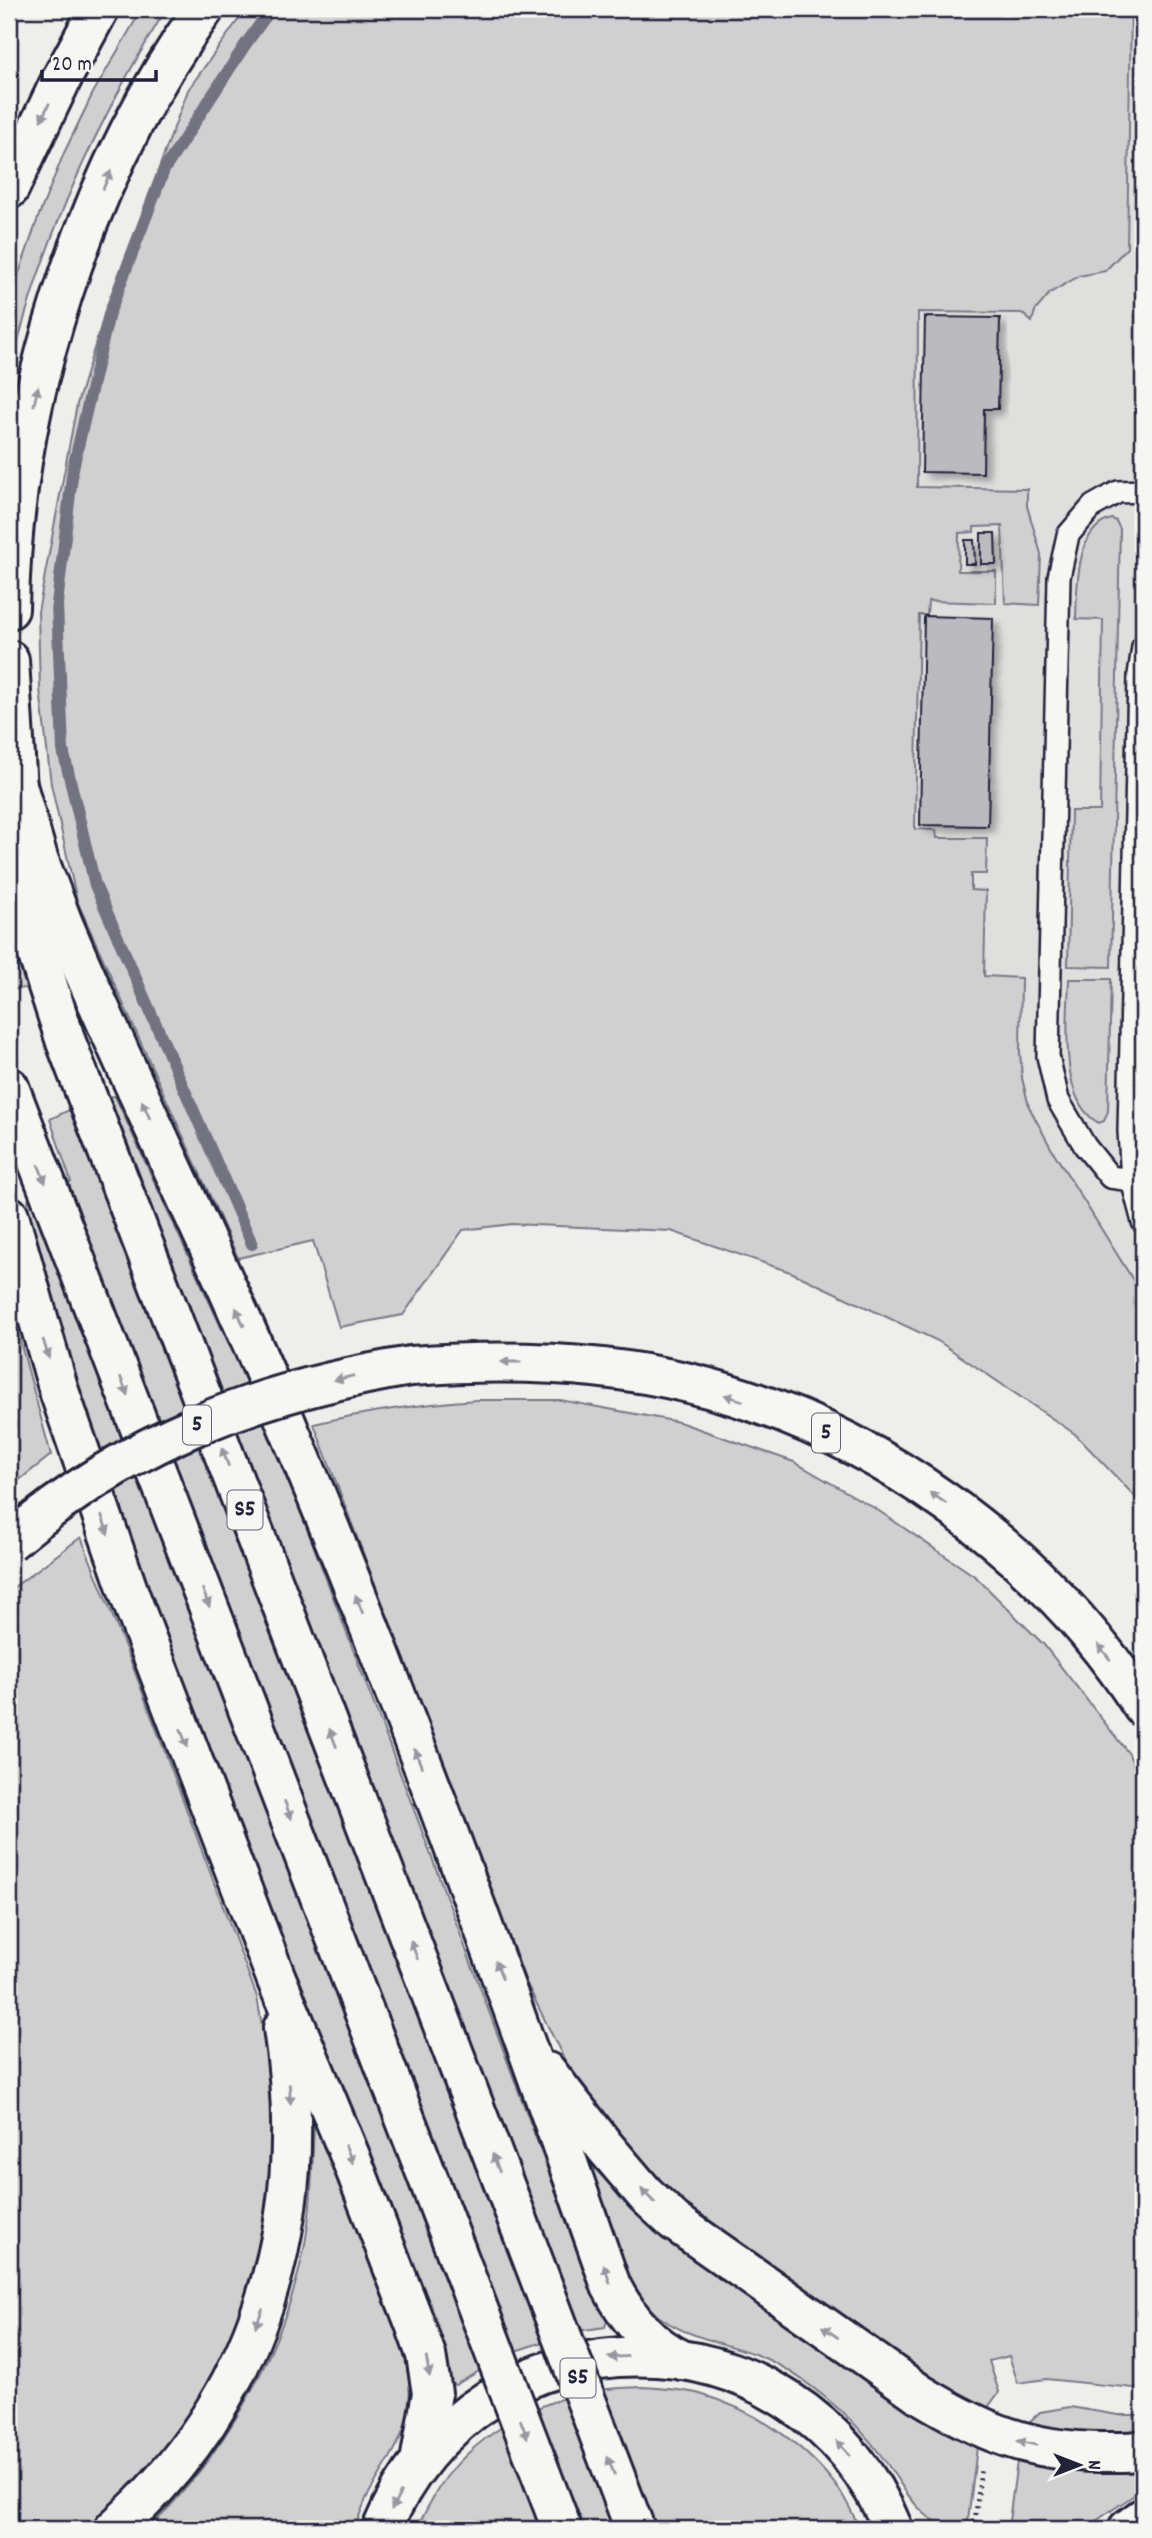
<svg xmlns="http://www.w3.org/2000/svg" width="1152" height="2538" font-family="Dekko,sans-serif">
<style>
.built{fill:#dfdfde}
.green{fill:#d0d0d1;stroke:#797986;stroke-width:2}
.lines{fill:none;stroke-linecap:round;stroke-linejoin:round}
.stream{stroke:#727281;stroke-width:12}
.building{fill:#bbbbbf;stroke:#22223b;stroke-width:2;filter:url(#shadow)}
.lane-casing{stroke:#22223b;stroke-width:26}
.secondary-casing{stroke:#22223b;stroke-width:44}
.primary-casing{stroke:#22223b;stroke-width:44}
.highway-casing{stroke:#22223b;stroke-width:44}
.path{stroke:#22223b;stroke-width:4.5;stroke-dasharray:2 5;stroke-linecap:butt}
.lane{stroke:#f6f6f2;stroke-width:21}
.secondary{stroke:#f6f6f2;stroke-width:38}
.primary{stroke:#f6f6f2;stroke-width:38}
.highway{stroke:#f6f6f2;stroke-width:38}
.highway-bridge-casing{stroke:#22223b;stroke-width:44;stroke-linecap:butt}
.highway-bridge{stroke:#f6f6f2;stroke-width:38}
.oneway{fill:#9797a0}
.labels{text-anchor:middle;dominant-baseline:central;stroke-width:5;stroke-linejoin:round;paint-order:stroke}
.shield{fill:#f6f6f2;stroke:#626272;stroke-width:2}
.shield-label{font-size:23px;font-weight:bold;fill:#22223b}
</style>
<defs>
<filter id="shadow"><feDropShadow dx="6" dy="6" stdDeviation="3.5" flood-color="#0004"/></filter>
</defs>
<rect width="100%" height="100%" fill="#eeeeeb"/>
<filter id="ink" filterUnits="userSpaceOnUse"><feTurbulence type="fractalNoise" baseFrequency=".0143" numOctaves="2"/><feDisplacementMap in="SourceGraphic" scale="14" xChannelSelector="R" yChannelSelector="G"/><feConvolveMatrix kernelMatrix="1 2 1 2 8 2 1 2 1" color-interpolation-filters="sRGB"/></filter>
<g filter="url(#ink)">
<polygon class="built" points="696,9 1143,9 1143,1406 457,301"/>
<g class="green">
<path d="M142,9H166C96,123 39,245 9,377V302L39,215L64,153L93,93Z"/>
<polygon points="246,9 1131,9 1127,248 1105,271 1079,276 1050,293 1035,311 1032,322 1022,313 918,312 917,487 1027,489 1027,506 1041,554 1039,605 1005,603 1002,526 974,527 974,532 959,533 958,571 996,571 996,603 928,601 927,615 919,615 915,829 936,830 937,838 987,838 986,874 971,874 971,890 986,891 984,976 1021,978 1020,1052 1022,1078 1029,1107 1051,1148 1143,1296 1143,1505 1075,1434 938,1341 793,1273 671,1231 512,1224 463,1230 403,1315 339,1327 313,1241 238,1258 77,901 51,784 40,689 38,612 77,404 103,319 188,90"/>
<path d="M1112,519L1116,521L1120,529L1111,967L1068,966L1071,811H1100L1103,620L1076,619C1077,590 1075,527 1112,519Z"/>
<polygon points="9,918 26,988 9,990"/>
<path d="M1069,979H1111L1108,1111L1104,1121L1099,1123C1058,1102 1068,1018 1069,979Z"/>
<polygon points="115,1096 276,1447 419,1823 595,2297 608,2317 605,2327 577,2331 512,2352 455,2385 450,2382 124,1523 84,1405 31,1220 28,1204 29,1196 71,1182 50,1119 97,1097"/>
<polygon points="9,1300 51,1455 9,1488"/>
<path d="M477,1400H560L679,1422L794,1462L876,1509L976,1577L1044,1645L1129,1754L1143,1787V2389L1046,2379L1018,2383L1009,2356L989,2361L999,2392L986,2410L969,2403L701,2220L655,2179L613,2134L570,2071L526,1982L314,1424C368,1411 422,1404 477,1400Z"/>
<polygon points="81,1537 133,1667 257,1997 271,2076 272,2201 250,2295 230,2344 204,2395 131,2491 88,2529 9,2529 9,1646 11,1607 9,1591"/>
<path d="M314,2126L317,2128C336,2173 353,2218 370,2264C387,2309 417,2363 408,2413C402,2446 381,2470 366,2499C362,2509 358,2519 354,2529H148C223,2456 283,2352 304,2249C312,2209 312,2167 314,2126Z"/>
<path d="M588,2162L651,2226L695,2260L909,2409L977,2447L967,2529C921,2529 907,2491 883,2458C869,2439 851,2419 833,2404C811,2385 784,2365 757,2355C718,2340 671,2336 644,2302C632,2287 626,2266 619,2249C608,2221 597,2193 586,2165Z"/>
<path d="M641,2387C661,2388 681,2389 700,2394C755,2410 806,2444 840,2491C848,2503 854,2517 860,2529H416C424,2515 431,2500 440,2486C472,2438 531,2404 587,2392C605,2388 624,2388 641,2387Z"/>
<path d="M1070,2407L1118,2415H1143V2431C1104,2435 1066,2435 1028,2423L1040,2412Z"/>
<polygon points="1017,2461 1060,2470 1091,2473 1143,2469 1143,2489 1084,2529 1008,2529"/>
</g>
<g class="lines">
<polyline class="stream" points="252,1244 95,885 63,750 57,604 73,468 109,314 164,170 245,45 271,9"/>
</g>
<g class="building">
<polygon points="925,317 1000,318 998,409 984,409 983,473 922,472"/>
<polygon points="981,533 995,533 996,564 981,564"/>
<polygon points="965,540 974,540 975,564 965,564"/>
<polygon points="924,616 993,618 988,826 920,825"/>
</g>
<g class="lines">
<defs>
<g id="lane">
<polyline points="1143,647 1139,675 1129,1131 1132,1180 1143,1222"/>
<polyline points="1132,1180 1110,1177 1085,1146 1058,1100 1048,1056 1059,577 1068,535 1093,506 1118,492 1143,491"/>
</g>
<polyline id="secondary" points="1128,2529 1143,2518"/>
<path id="primary" d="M382,2529C477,2299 799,2299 893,2529"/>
<g id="highway">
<polyline points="9,189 62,78 99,9"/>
<path d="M9,609C12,404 84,175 204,9"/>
<polyline points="9,660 18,806"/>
<path d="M16,782L38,858L62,921C127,1076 202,1226 268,1380C395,1677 505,1981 611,2286C627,2317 649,2345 682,2360"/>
<polyline points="24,866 38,955 66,1042 520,2226"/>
<polyline points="9,1087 456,2251"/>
<polyline points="9,1216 59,1391 130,1596 276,1978 350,2156 415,2324 426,2355 432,2393 420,2462"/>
<path d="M411,1366C504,1359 598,1361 689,1383C871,1427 1042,1550 1143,1707"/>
<path d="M547,2072L605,2147L645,2194L674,2221L920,2394C981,2431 1027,2451 1100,2452C1114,2452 1129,2453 1143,2450"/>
<path d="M114,2529C260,2400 313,2219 283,2028"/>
</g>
</defs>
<use href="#lane" class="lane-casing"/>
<use href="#secondary" class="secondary-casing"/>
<use href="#primary" class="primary-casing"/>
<use href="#highway" class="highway-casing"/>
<polyline class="path" points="974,2529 981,2468"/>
<use href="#lane" class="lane"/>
<use href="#secondary" class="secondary"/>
<use href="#primary" class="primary"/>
<use href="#highway" class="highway"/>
<defs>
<g id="highway-bridge">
<path d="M9,1542C129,1440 257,1391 411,1366"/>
<polyline points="520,2226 635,2529"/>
<polyline points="456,2251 562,2529"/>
</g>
</defs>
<use href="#highway-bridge" class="highway-bridge-casing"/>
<use href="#highway-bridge" class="highway-bridge"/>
</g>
<defs><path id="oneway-solid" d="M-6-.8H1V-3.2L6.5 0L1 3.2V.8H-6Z" transform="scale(1.75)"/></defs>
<g class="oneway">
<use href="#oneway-solid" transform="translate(45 112) rotate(116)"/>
<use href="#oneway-solid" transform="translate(107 180) rotate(-67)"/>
<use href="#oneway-solid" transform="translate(36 396) rotate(-77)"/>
<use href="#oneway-solid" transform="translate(146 1110) rotate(-114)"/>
<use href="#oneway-solid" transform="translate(42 1174) rotate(69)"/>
<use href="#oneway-solid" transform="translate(240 1317) rotate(-114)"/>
<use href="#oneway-solid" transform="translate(46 1349) rotate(73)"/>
<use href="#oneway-solid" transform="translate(511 1362) rotate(180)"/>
<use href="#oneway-solid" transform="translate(344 1378) rotate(167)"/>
<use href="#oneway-solid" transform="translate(124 1386) rotate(69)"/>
<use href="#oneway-solid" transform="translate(734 1398) rotate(-162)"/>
<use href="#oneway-solid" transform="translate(225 1457) rotate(-111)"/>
<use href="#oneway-solid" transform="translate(938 1498) rotate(-146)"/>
<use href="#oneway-solid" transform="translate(105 1525) rotate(71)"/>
<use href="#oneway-solid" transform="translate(206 1598) rotate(69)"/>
<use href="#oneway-solid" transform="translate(359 1604) rotate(-112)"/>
<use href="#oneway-solid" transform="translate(1104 1652) rotate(-129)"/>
<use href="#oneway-solid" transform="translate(184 1738) rotate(69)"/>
<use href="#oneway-solid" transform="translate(333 1738) rotate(-111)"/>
<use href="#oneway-solid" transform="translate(418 1758) rotate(-111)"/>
<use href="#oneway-solid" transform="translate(288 1810) rotate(69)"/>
<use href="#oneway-solid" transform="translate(414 1950) rotate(-111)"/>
<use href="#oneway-solid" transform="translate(499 1970) rotate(-111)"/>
<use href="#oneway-solid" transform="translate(290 2094) rotate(86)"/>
<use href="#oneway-solid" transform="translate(349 2154) rotate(68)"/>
<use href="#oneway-solid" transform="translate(496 2163) rotate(-111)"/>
<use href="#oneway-solid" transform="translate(648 2196) rotate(-134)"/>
<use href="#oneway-solid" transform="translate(607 2274) rotate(-109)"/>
<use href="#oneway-solid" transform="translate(259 2318) rotate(111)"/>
<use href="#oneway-solid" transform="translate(830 2332) rotate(-145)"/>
<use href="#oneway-solid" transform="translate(618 2357) rotate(177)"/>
<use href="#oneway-solid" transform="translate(428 2367) rotate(80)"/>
<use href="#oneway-solid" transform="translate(524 2429) rotate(69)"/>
<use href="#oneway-solid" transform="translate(1027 2443) rotate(-167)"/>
<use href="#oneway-solid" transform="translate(843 2448) rotate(-132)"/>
<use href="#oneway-solid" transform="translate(611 2466) rotate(-111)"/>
<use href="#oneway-solid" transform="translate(396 2501) rotate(118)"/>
</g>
</g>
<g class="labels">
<g class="shield">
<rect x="183" y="1405.5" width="28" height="39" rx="5"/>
<rect x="812" y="1413.5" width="28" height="39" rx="5"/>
<rect x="227.5" y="1490.5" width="35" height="39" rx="5"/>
<rect x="560.5" y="2358.5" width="35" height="39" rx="5"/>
</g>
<g class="shield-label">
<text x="197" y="1425">5</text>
<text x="826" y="1433">5</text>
<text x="245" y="1510">S5</text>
<text x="578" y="2378">S5</text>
</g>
</g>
<rect width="1152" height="2538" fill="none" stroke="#f6f6f2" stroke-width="35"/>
<rect x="18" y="18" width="1117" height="2503" fill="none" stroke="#22223b" stroke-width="2.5" filter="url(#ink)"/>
<g transform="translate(1079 2465) rotate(90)" stroke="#f6f6f2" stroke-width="5" paint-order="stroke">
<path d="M0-5L12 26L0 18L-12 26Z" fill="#22223b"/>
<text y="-10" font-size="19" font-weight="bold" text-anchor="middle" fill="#22223b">N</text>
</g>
<path d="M42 70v10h114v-10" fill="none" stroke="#22223b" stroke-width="3.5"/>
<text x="52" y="70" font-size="21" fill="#22223b" stroke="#f6f6f2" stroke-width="5" paint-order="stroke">20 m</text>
</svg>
